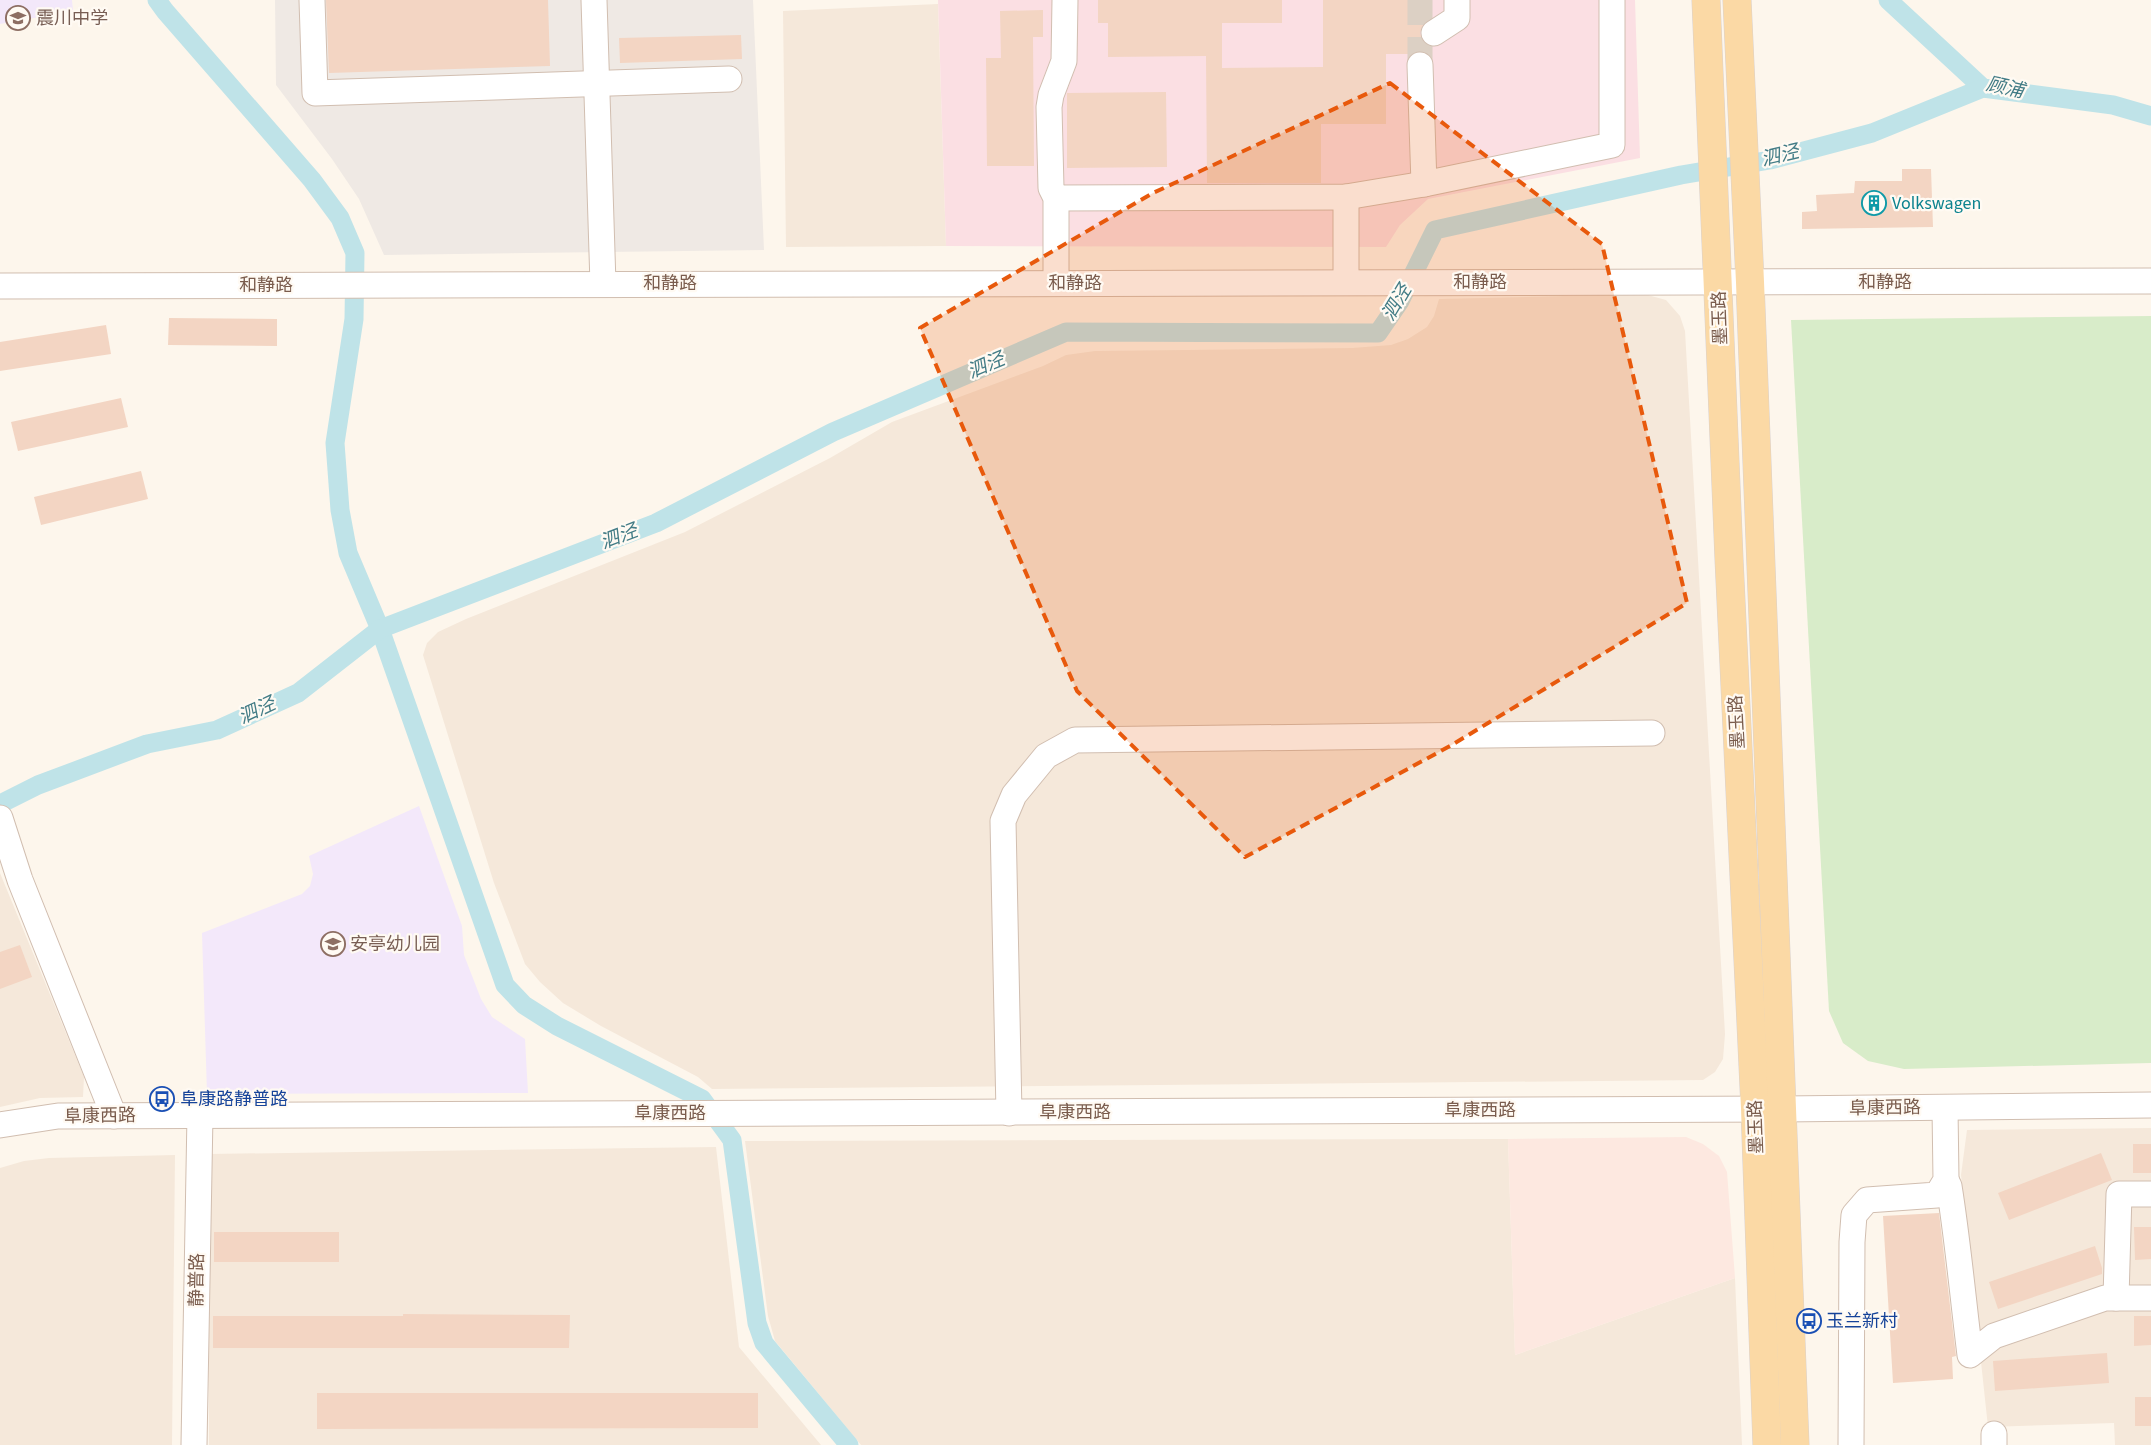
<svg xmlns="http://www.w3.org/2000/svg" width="2151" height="1445" font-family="'Source Sans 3','Noto Sans SC',sans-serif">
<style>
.residential{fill:#f5e8da}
.commercial{fill:#fde8e0}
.industrial{fill:#efe9e4}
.education{fill:#f3e8fa}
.medical{fill:#fbdfe3}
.green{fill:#d8ecc9}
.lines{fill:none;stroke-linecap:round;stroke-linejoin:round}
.canal{stroke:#bfe3e8;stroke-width:19}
.building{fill:#f3d5c3}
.minor-tunnel{stroke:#dcd0c4;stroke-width:25;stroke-dasharray:25 12;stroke-linecap:butt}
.minor-casing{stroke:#d1beb0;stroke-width:27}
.major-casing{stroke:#dad1cd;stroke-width:29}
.minor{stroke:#fff;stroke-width:25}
.major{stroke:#fbd9a5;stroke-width:28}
.marked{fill:#e8590c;fill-opacity:0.2;stroke:#e8590c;stroke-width:4;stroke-dasharray:10 6;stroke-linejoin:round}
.labels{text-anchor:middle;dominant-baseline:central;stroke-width:4.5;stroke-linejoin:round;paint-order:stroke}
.education-label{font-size:18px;fill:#785e54;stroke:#fffaf3;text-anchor:start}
.culture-label{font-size:18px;fill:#0d838f;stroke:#fffaf3;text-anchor:start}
.street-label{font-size:18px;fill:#7a5c4d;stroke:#fffaf3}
.transit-label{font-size:18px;fill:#164399;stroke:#fffaf3;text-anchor:start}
.water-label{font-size:19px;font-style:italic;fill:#437c86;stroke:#fffaf3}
</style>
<rect width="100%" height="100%" fill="#fdf6ec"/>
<g class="residential">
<polygon points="938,4 946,246 786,247 783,11"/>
<polygon points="1644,294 1666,300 1680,316 1685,331 1725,1034 1723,1059 1715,1072 1703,1080 712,1089 698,1077 601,1026 563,1003 540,982 525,964 494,883 423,655 427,643 438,632 466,619 685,532 830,458 892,422 1043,366 1066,355 1095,351 1352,348 1391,345 1408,339 1427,327 1434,316 1439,299"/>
<polygon points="0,873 84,1077 83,1097 40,1098 0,1107"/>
<polygon points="2151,1128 2151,1445 2115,1445 2114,1423 1988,1427 1961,1175 1967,1130"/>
<polygon points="1508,1139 1515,1355 1735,1278 1742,1445 861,1445 775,1341 768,1316 745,1141"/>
<polygon points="716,1147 739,1347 821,1445 209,1445 209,1154"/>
<polygon points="175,1155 172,1445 0,1445 0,1168 24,1161 49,1158"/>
</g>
<polygon class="commercial" points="1686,1137 1703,1144 1719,1156 1727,1172 1735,1278 1515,1355 1508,1139"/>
<polygon class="industrial" points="275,0 753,0 764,250 384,255 359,199 332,159 276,85"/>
<g class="education">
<polygon points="0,0 72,0 73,11 0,24"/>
<polygon points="419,806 462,926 464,955 481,999 492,1017 525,1039 528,1093 207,1094 202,933 302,894 310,886 313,874 309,856"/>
</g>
<polygon class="medical" points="938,0 1635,0 1640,158 1428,199 1400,225 1386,247 946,246"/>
<polygon class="green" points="2151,316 2151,1063 1904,1069 1868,1061 1843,1043 1829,1011 1791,320"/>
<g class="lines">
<g class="canal">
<polyline points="157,0 165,11 312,180 340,218 355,253 354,319 335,443 340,510 348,553 380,629 505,985 524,1005 557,1026 702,1099 732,1140 757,1323 764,1343 849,1445"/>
<polyline points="1888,0 1983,88 2113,105 2151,116"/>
<polyline points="0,804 38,785 147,744 217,730 298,693 380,629 656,523 833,432 1066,332 1378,333 1400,301 1435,230 1681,175 1770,160 1872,133 1983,88"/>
</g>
</g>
<g class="building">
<polygon points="326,0 548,0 550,66 329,73"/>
<polygon points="1098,0 1282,0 1282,23 1222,23 1222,68 1323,67 1323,0 1423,0 1423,25 1420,33 1423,42 1423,51 1411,54 1386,54 1386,124 1321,124 1321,183 1207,183 1206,56 1108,57 1108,23 1098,23"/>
<polygon points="1043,10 1043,37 1033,37 1034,166 987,166 986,58 1001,58 1000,11"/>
<polygon points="741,35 742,59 620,63 619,38"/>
<polygon points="1166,92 1167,167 1067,168 1067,93"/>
<polygon points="1902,169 1931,169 1933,227 1802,229 1802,212 1817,211 1816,195 1854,193 1855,181 1902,181"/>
<polygon points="169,318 277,319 277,346 168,345"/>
<polygon points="106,325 111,354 0,371 0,342"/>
<polygon points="121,398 128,427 18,451 11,422"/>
<polygon points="141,471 148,499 41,525 34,497"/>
<polygon points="20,945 32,977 0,989 0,952"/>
<rect x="2133" y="1144" width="18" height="29"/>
<polygon points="2101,1153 2112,1180 2009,1220 1998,1193"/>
<polygon points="1939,1213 1956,1356 1952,1357 1953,1379 1893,1383 1883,1216"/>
<polygon points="2134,1227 2151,1227 2151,1259 2135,1260"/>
<rect x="214" y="1232" width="125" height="30"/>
<polygon points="2095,1246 2102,1268 2102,1274 1998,1309 1989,1282"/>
<polygon points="403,1314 570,1315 569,1348 213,1348 213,1316 403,1316"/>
<polygon points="2134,1316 2151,1316 2151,1345 2134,1346"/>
<polygon points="2107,1353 2109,1383 1995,1391 1993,1361"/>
<polygon points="317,1393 758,1393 758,1428 317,1429"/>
<rect x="2135" y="1397" width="16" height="29"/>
</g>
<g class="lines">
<polyline class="minor-tunnel" points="1420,0 1420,65"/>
<defs>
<g id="minor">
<polyline points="312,0 315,93 729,79"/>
<polyline points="594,0 603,284"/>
<polyline points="1434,33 1457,18 1457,0"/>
<polyline points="1420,65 1424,184"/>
<polyline points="1346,197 1346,282"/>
<polyline points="1056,198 1346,197 1424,184 1612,145 1612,0"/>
<polyline points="1056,283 1056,198 1051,188 1049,107 1051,95 1064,61 1065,0"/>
<polyline points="0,286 2151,281"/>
<polyline points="0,818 20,880 114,1116"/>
<polyline points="1009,1113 1003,821 1014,795 1046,756 1075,740 1652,733"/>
<polyline points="0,1125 58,1116 1782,1109 2151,1105"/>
<path d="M1946,1180L1949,1186C1958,1242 1963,1299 1970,1355L1994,1336L2105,1298H2151"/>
<polyline points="2116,1298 2119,1194 2151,1194"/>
<polyline points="1994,1434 1994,1445"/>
<polyline points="194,1445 200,1115"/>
<polyline points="1851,1445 1852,1242 1854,1215 1867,1200 1937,1195 1946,1180 1945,1108"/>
</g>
<g id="major">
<polyline points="1706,0 1729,559 1755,1108 1767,1445"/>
<polyline points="1737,0 1750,282 1795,1445"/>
</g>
</defs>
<use href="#minor" class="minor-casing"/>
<use href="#major" class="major-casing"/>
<use href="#minor" class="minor"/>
<use href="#major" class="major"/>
</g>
<path class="marked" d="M1390,83L1602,244L1687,603L1450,746L1245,857L1077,691L920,328L1153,193Z"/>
<defs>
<symbol id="school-ring" viewBox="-11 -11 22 22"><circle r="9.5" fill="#fffaf3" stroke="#8d6e63" stroke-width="1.5"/><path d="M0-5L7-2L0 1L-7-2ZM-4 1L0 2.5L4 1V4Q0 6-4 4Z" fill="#8d6e63"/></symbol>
<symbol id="building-ring" viewBox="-11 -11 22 22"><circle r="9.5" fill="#fffaf3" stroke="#0f9aa8" stroke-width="1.5"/><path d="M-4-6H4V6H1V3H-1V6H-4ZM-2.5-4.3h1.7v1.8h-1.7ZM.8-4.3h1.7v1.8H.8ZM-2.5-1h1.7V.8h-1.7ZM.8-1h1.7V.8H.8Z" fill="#0f9aa8"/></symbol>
<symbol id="bus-ring" viewBox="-11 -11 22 22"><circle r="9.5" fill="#fffaf3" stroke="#1a4fb4" stroke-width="1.5"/><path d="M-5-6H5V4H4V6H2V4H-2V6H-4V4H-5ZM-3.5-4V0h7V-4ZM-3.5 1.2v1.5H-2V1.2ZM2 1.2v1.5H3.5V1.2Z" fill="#1a4fb4"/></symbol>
</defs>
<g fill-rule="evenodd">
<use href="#school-ring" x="4" y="4" width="28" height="28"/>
<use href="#building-ring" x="1860" y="189" width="28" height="28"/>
<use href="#school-ring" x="319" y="930" width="28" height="28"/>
<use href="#bus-ring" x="148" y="1085" width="28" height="28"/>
<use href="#bus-ring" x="1795" y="1307" width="28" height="28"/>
</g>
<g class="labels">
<g class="education-label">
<text x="36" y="18">震川中学</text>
<text x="350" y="944">安亭幼儿园</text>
</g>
<g class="culture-label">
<text x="1892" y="203">Volkswagen</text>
</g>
<g class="street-label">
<text x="1480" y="282">和静路</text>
<text x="1885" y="282">和静路</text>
<text x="670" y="283">和静路</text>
<text x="1075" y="283">和静路</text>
<text x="266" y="285">和静路</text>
<text transform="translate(1720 318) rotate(-92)">墨玉路</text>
<text transform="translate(1737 722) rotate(-93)">墨玉路</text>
<text transform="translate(1885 1108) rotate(-1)">阜康西路</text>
<text x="1480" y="1110">阜康西路</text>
<text x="1075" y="1112">阜康西路</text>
<text x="670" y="1113">阜康西路</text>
<text transform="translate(100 1116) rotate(-1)">阜康西路</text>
<text transform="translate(1756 1127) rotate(-92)">墨玉路</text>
<text transform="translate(197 1280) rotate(-89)">静普路</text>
</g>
<g class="transit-label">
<text x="180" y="1099">阜康路静普路</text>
<text x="1826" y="1321">玉兰新村</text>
</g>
<g class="water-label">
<text transform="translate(2005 88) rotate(12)">顾浦</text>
<text transform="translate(1780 156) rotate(-13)">泗泾</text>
<text transform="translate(1397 303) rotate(-59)">泗泾</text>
<text transform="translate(986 366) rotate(-23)">泗泾</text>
<text transform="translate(619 537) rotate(-21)">泗泾</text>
<text transform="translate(257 711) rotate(-25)">泗泾</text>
</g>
</g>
</svg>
